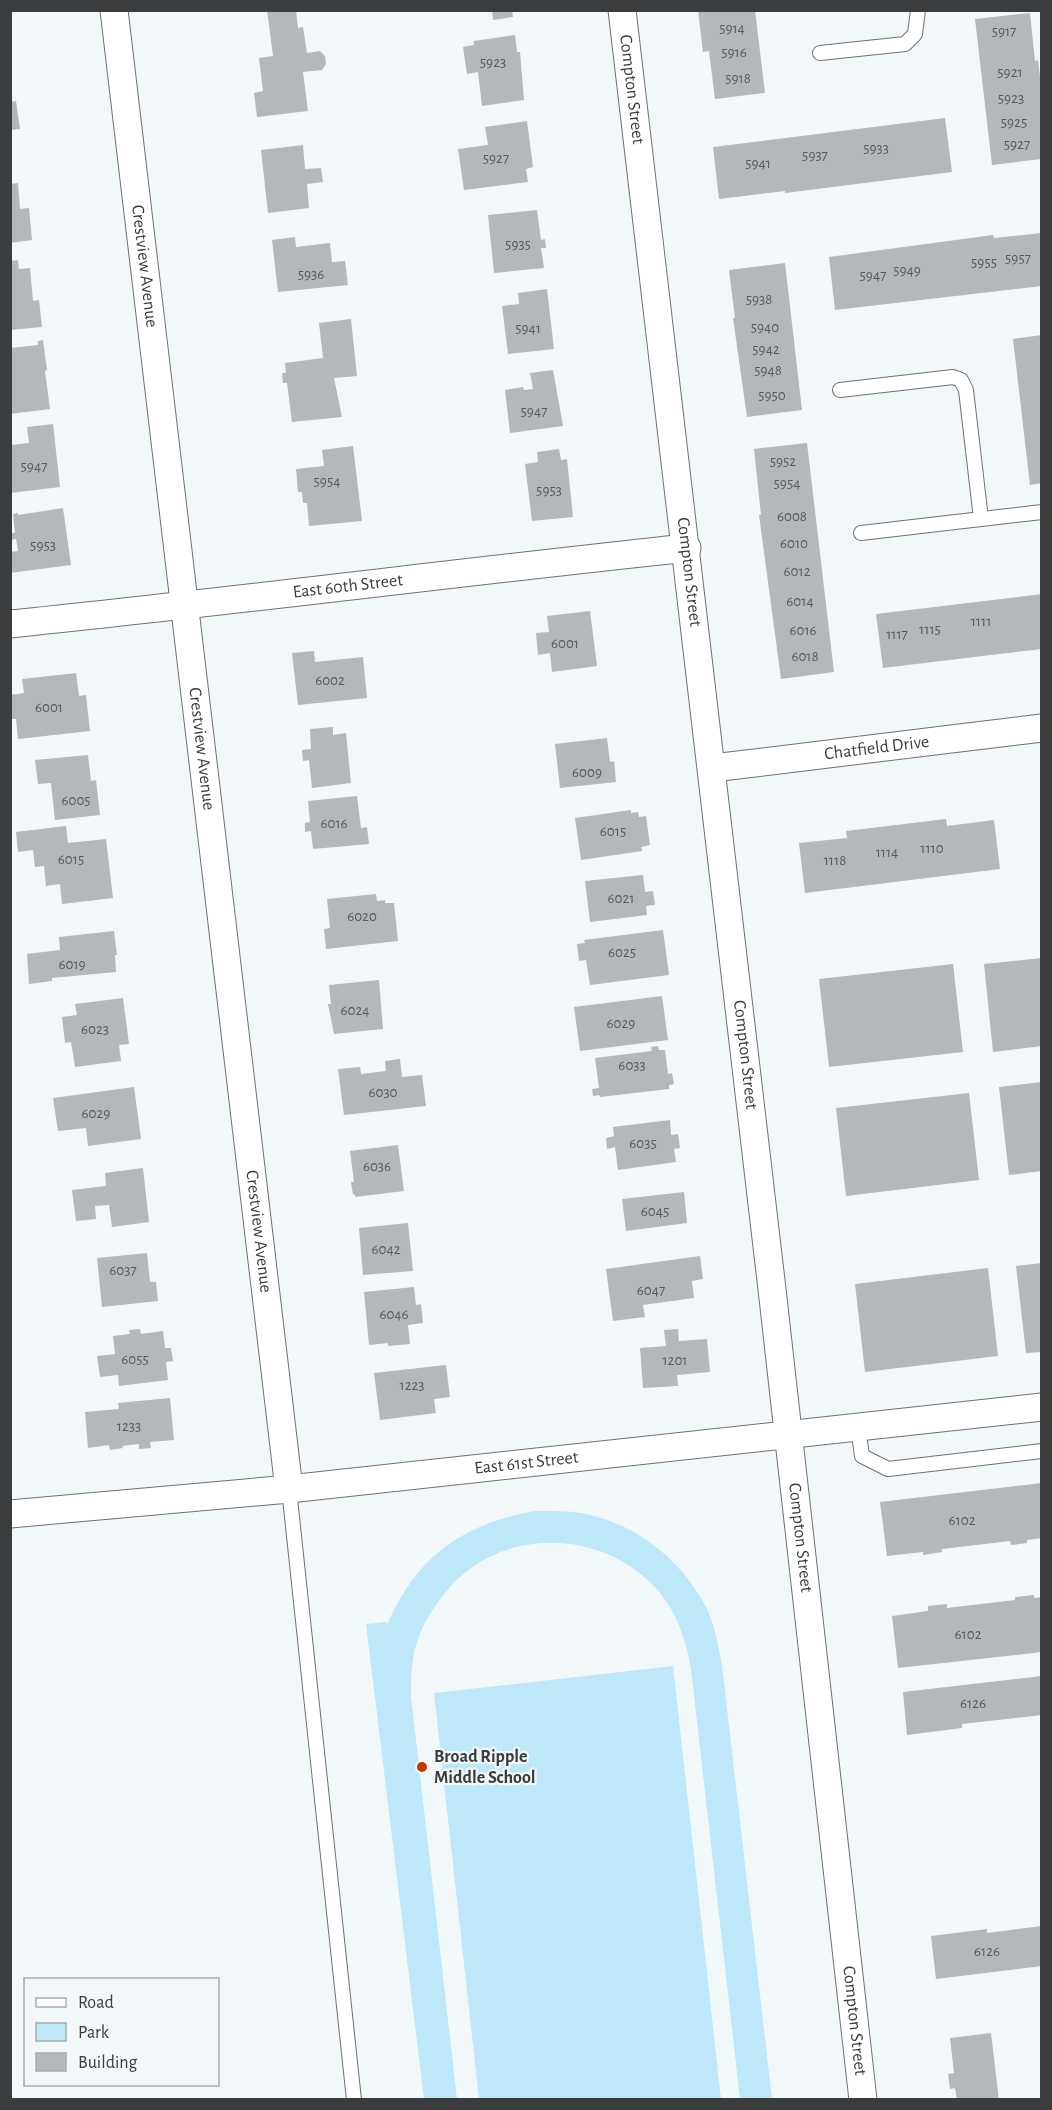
<svg xmlns="http://www.w3.org/2000/svg" width="1052" height="2110" font-family="'Alegreya Sans',sans-serif">
<style>
.green{fill:#bee8fa}
.building{fill:#b4b8bb}
.lines{fill:none;stroke-linecap:round;stroke-linejoin:round}
.service-casing{stroke:#6d7173;stroke-width:16}
.minor-casing{stroke:#6d7173;stroke-width:29}
.service{stroke:#fff;stroke-width:14}
.minor{stroke:#fff;stroke-width:27}
.poi-dot{fill:#c03706;stroke:#f2f7f9;stroke-width:2}
.labels{text-anchor:middle;dominant-baseline:central;stroke-width:4.5;stroke-linejoin:round;paint-order:stroke}
.number-label{font-size:15px;fill:#585b5c}
.street-label{font-size:18px;fill:#3a3c3d;stroke:#f2f7f9}
.poi-label{font-size:18px;font-weight:bold;fill:#3a3c3d;stroke:#f2f7f9;text-anchor:start}
</style>
<rect width="100%" height="100%" fill="#f2f7f9"/>
<g class="green">
<path d="M534,1511C554,1511 575,1510 594,1516C642,1528 683,1563 706,1607C715,1625 718,1645 722,1665L772,2099H740L691,1669C687,1645 680,1622 666,1601C614,1527 500,1522 444,1594C432,1610 421,1626 416,1646C411,1662 411,1679 411,1696L457,2099H424L366,1624L386,1622L387,1625C417,1556 461,1525 534,1511Z"/>
<polygon points="673,1666 721,2099 479,2099 434,1693"/>
</g>
<g class="building">
<polygon points="267,10 296,10 298,28 303,27 307,53 320,51 325,56 326,64 322,70 303,72 308,111 257,117 254,93 263,91 259,58 273,56"/>
<polygon points="492,10 512,10 513,17 493,20"/>
<polygon points="698,10 755,10 765,93 715,99 709,51 703,52"/>
<polygon points="1030,13 1035,61 1038,60 1042,93 1042,159 992,165 975,19"/>
<polygon points="515,35 517,52 520,52 524,100 482,106 478,72 467,74 463,47 474,45 474,41"/>
<polygon points="10,94 13,102 16,101 20,129 10,130"/>
<polygon points="945,118 952,172 785,193 785,191 719,199 713,147"/>
<polygon points="527,121 533,167 526,169 528,182 464,190 458,149 488,145 485,127"/>
<polygon points="303,145 305,169 321,168 323,182 307,184 309,208 268,213 261,150"/>
<polygon points="18,183 20,209 29,208 32,240 10,243 10,184"/>
<polygon points="537,210 541,240 545,239 546,248 541,248 544,268 494,273 488,215"/>
<polygon points="1042,233 1042,286 835,310 829,257 993,235 994,238"/>
<polygon points="295,237 296,247 330,243 332,262 345,261 348,285 278,292 272,240"/>
<polygon points="18,260 19,269 30,268 33,301 39,300 42,327 10,330 10,261"/>
<polygon points="785,263 802,410 747,417 733,318 735,318 729,270"/>
<polygon points="547,289 554,349 508,354 502,306 519,304 518,293"/>
<polygon points="351,319 357,376 334,378 342,417 292,422 287,383 283,383 282,373 286,373 285,363 323,358 319,323"/>
<polygon points="1042,335 1042,483 1030,485 1013,339"/>
<polygon points="43,340 47,370 45,371 50,409 10,414 10,348 38,345 38,341"/>
<polygon points="553,370 563,426 510,433 505,390 523,387 524,390 533,389 530,373"/>
<polygon points="53,424 60,487 10,493 10,445 29,443 27,427"/>
<polygon points="807,443 834,672 781,679 759,515 761,515 754,449"/>
<polygon points="353,446 362,521 309,526 307,503 303,503 302,492 298,492 296,469 324,466 322,450"/>
<polygon points="559,449 561,460 567,459 573,517 532,521 525,464 538,462 537,452"/>
<polygon points="63,508 71,565 10,573 10,552 18,551 16,539 11,540 10,533 15,533 13,514 18,513 18,515"/>
<polygon points="1042,594 1042,649 883,668 876,614"/>
<polygon points="590,611 597,666 552,672 550,653 538,655 536,633 549,632 547,616"/>
<polygon points="314,651 315,662 363,657 367,698 298,705 292,653"/>
<polygon points="76,673 79,696 86,695 90,731 18,739 16,719 10,719 10,695 24,693 22,679"/>
<polygon points="333,727 333,735 346,733 351,783 312,788 309,760 303,761 302,750 311,749 310,729"/>
<polygon points="607,738 610,762 614,761 616,782 560,788 555,744"/>
<polygon points="88,755 91,781 96,780 100,815 55,820 51,783 38,784 35,760"/>
<polygon points="357,796 361,828 367,827 369,844 313,849 311,831 305,832 305,823 310,822 308,801"/>
<polygon points="631,810 631,813 638,812 639,817 646,816 650,845 641,847 642,851 581,860 575,818"/>
<polygon points="946,819 947,826 994,820 1000,869 805,893 799,843 847,838 846,831"/>
<polygon points="66,826 68,843 106,839 113,898 62,904 60,884 46,886 44,866 35,867 33,850 18,852 16,832"/>
<polygon points="643,875 645,892 653,891 655,905 646,906 647,915 590,922 585,881"/>
<polygon points="376,894 377,901 385,900 385,903 394,903 398,941 326,949 324,929 330,928 327,899"/>
<polygon points="663,930 669,975 590,985 586,960 579,961 577,944 585,943 584,940"/>
<polygon points="114,931 117,955 115,955 116,972 52,978 52,981 29,984 27,954 60,950 59,937"/>
<polygon points="1042,958 1042,1046 993,1052 984,964"/>
<polygon points="953,964 963,1052 829,1067 819,979"/>
<polygon points="379,980 383,1029 334,1034 328,1004 331,1004 329,985"/>
<polygon points="662,996 668,1040 580,1051 574,1007"/>
<polygon points="123,998 129,1044 119,1045 121,1061 75,1067 71,1042 65,1043 62,1017 77,1015 75,1004"/>
<polygon points="658,1046 659,1050 665,1050 668,1074 672,1073 674,1084 669,1085 669,1089 600,1097 599,1095 593,1096 592,1089 599,1088 595,1058 652,1051 651,1047"/>
<polygon points="400,1059 402,1077 422,1075 426,1106 344,1115 338,1069 360,1067 361,1074 386,1071 385,1061"/>
<polygon points="1042,1082 1042,1171 1009,1175 999,1087"/>
<polygon points="134,1087 141,1139 88,1146 86,1128 58,1131 53,1098"/>
<polygon points="969,1093 979,1180 846,1196 836,1108"/>
<polygon points="670,1120 671,1135 678,1134 680,1148 674,1149 676,1162 618,1170 615,1147 607,1149 606,1138 614,1136 613,1127"/>
<polygon points="398,1145 404,1191 355,1197 355,1194 353,1195 351,1182 354,1182 350,1151"/>
<polygon points="143,1168 149,1222 112,1227 109,1205 95,1206 96,1219 76,1221 72,1190 106,1186 105,1173"/>
<polygon points="684,1192 687,1223 626,1231 622,1199"/>
<polygon points="408,1223 413,1271 363,1275 359,1228"/>
<polygon points="147,1253 150,1282 156,1282 158,1301 102,1307 97,1258"/>
<polygon points="700,1256 703,1279 692,1281 694,1298 643,1305 645,1317 613,1321 606,1269"/>
<polygon points="1042,1263 1042,1352 1026,1353 1016,1266"/>
<polygon points="988,1268 998,1356 865,1372 855,1284"/>
<polygon points="414,1287 416,1305 421,1304 423,1323 408,1325 410,1344 388,1346 388,1343 369,1345 364,1292"/>
<polygon points="140,1329 141,1334 163,1331 165,1348 171,1348 173,1361 166,1362 168,1380 119,1386 118,1375 100,1377 97,1356 115,1354 113,1336 130,1334 129,1330"/>
<polygon points="678,1329 679,1341 707,1339 710,1372 677,1375 678,1386 643,1388 640,1348 666,1346 664,1330"/>
<polygon points="446,1365 450,1397 434,1399 436,1413 380,1420 374,1373"/>
<polygon points="170,1398 174,1440 150,1442 151,1448 139,1449 139,1444 122,1446 123,1448 110,1450 109,1445 88,1448 85,1412 119,1409 118,1403"/>
<polygon points="1042,1483 1042,1538 1027,1540 1027,1543 1011,1545 1010,1541 942,1549 942,1552 923,1555 923,1552 887,1556 880,1502"/>
<polygon points="1034,1595 1034,1598 1042,1597 1042,1652 898,1668 892,1616 928,1611 928,1606 947,1604 947,1608 1015,1600 1015,1597"/>
<polygon points="1042,1676 1042,1715 962,1724 962,1728 907,1735 903,1692"/>
<polygon points="1042,1926 1042,1966 936,1979 931,1936 987,1929 987,1933"/>
<polygon points="991,2033 999,2100 957,2100 955,2088 950,2089 948,2074 954,2073 950,2038"/>
</g>
<g class="lines">
<defs>
<g id="service">
<polyline points="820,53 905,44 915,34 918,10"/>
<polyline points="840,390 953,377 961,380 966,390 981,519"/>
<polyline points="861,533 1042,512"/>
<polyline points="858,1427 862,1456 888,1469 1042,1451"/>
<polyline points="289,1489 354,2100"/>
</g>
<g id="minor">
<path id="s1" d="M114,10L289,1489"/>
<path id="s2" d="M622,10C706,706 786,1403 863,2100"/>
<path id="s3" d="M10,624C236,601 461,572 687,548"/>
<path id="s4" d="M713,768L1042,728"/>
<path id="s5" d="M10,1514L289,1489L1042,1407"/>
</g>
</defs>
<use href="#service" class="service-casing"/>
<use href="#minor" class="minor-casing"/>
<use href="#service" class="service"/>
<use href="#minor" class="minor"/>
</g>
<circle class="poi-dot" cx="422" cy="1767" r="6"/>
<g class="labels">
<g class="number-label">
<text x="732" y="28">5914</text>
<text x="1004" y="31">5917</text>
<text x="734" y="52">5916</text>
<text x="493" y="62">5923</text>
<text x="1010" y="72">5921</text>
<text x="738" y="78">5918</text>
<text x="1011" y="98">5923</text>
<text x="1014" y="122">5925</text>
<text x="1017" y="144">5927</text>
<text x="876" y="148">5933</text>
<text x="815" y="155">5937</text>
<text x="496" y="158">5927</text>
<text x="758" y="163">5941</text>
<text x="518" y="244">5935</text>
<text x="1018" y="258">5957</text>
<text x="984" y="262">5955</text>
<text x="907" y="270">5949</text>
<text x="311" y="274">5936</text>
<text x="873" y="275">5947</text>
<text x="759" y="299">5938</text>
<text x="765" y="327">5940</text>
<text x="528" y="328">5941</text>
<text x="766" y="349">5942</text>
<text x="768" y="370">5948</text>
<text x="772" y="395">5950</text>
<text x="534" y="411">5947</text>
<text x="783" y="461">5952</text>
<text x="34" y="466">5947</text>
<text x="327" y="481">5954</text>
<text x="787" y="483">5954</text>
<text x="549" y="490">5953</text>
<text x="792" y="516">6008</text>
<text x="794" y="543">6010</text>
<text x="43" y="545">5953</text>
<text x="797" y="571">6012</text>
<text x="800" y="601">6014</text>
<text x="981" y="621">1111</text>
<text x="930" y="629">1115</text>
<text x="803" y="630">6016</text>
<text x="897" y="634">1117</text>
<text x="565" y="643">6001</text>
<text x="805" y="656">6018</text>
<text x="330" y="680">6002</text>
<text x="49" y="707">6001</text>
<text x="587" y="772">6009</text>
<text x="76" y="800">6005</text>
<text x="334" y="823">6016</text>
<text x="613" y="831">6015</text>
<text x="932" y="848">1110</text>
<text x="887" y="852">1114</text>
<text x="71" y="859">6015</text>
<text x="835" y="860">1118</text>
<text x="621" y="898">6021</text>
<text x="362" y="916">6020</text>
<text x="622" y="952">6025</text>
<text x="72" y="964">6019</text>
<text x="355" y="1010">6024</text>
<text x="621" y="1023">6029</text>
<text x="95" y="1029">6023</text>
<text x="632" y="1065">6033</text>
<text x="383" y="1092">6030</text>
<text x="96" y="1113">6029</text>
<text x="643" y="1143">6035</text>
<text x="377" y="1166">6036</text>
<text x="655" y="1211">6045</text>
<text x="386" y="1249">6042</text>
<text x="123" y="1270">6037</text>
<text x="651" y="1290">6047</text>
<text x="394" y="1314">6046</text>
<text x="135" y="1359">6055</text>
<text x="675" y="1360">1201</text>
<text x="412" y="1385">1223</text>
<text x="129" y="1426">1233</text>
<text x="962" y="1520">6102</text>
<text x="968" y="1634">6102</text>
<text x="973" y="1703">6126</text>
<text x="987" y="1951">6126</text>
</g>
<g class="street-label">
<text stroke="none"><textPath href="#s2" startOffset="80">Compton Street</textPath></text>
<text stroke="none"><textPath href="#s1" startOffset="258">Crestview Avenue</textPath></text>
<text stroke="none"><textPath href="#s2" startOffset="566">Compton Street</textPath></text>
<text stroke="none"><textPath href="#s3" startOffset="340">East 60th Street</textPath></text>
<text stroke="none"><textPath href="#s4" startOffset="165">Chatfield Drive</textPath></text>
<text stroke="none"><textPath href="#s1" startOffset="744">Crestview Avenue</textPath></text>
<text stroke="none"><textPath href="#s2" startOffset="1052">Compton Street</textPath></text>
<text stroke="none"><textPath href="#s1" startOffset="1230">Crestview Avenue</textPath></text>
<text stroke="none"><textPath href="#s5" startOffset="519">East 61st Street</textPath></text>
<text stroke="none"><textPath href="#s2" startOffset="1538">Compton Street</textPath></text>
<text stroke="none"><textPath href="#s2" startOffset="2024">Compton Street</textPath></text>
</g>
<g class="poi-label">
<text x="434" y="1757">Broad Ripple<tspan x="434" dy="21">Middle School</tspan></text>
</g>
</g>
<rect width="1052" height="2110" fill="none" stroke="#3a3c3d" stroke-width="24"/>
<rect x="24" y="1978" width="195" height="108" fill="#f2f7f9" stroke="#a8acae" stroke-width="1.5"/>
<rect x="36" y="1998" width="30" height="9" fill="#ffffff" stroke="#a8acae" stroke-width="1.5"/>
<text x="78" y="2008" font-size="18" fill="#3a3c3d">Road</text>
<rect x="36" y="2023" width="30" height="18" fill="#bee8fa" stroke="#a8acae" stroke-width="1.5"/>
<text x="78" y="2038" font-size="18" fill="#3a3c3d">Park</text>
<rect x="36" y="2053" width="30" height="18" fill="#b4b8bb" stroke="#a8acae" stroke-width="1.5"/>
<text x="78" y="2068" font-size="18" fill="#3a3c3d">Building</text>
</svg>
